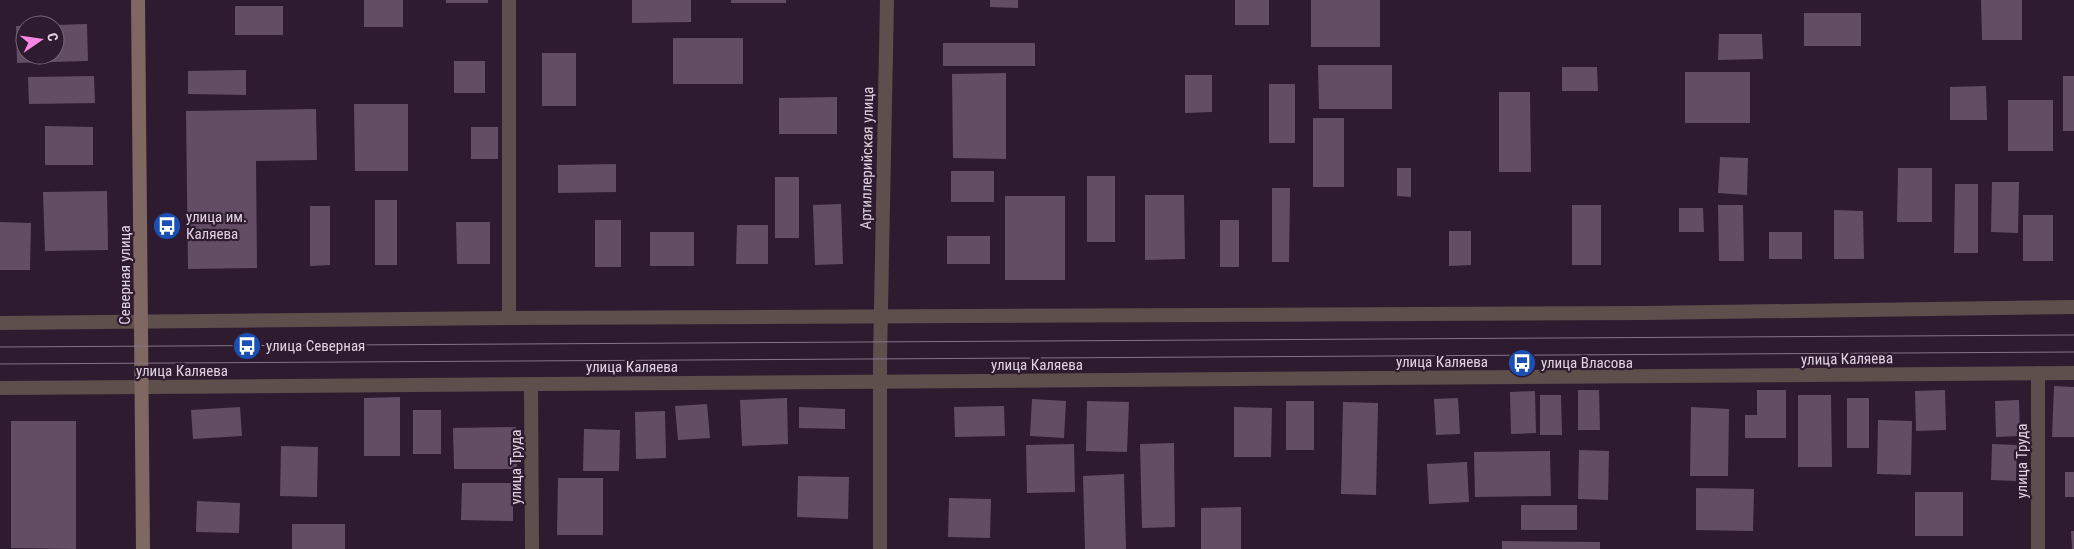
<svg xmlns="http://www.w3.org/2000/svg" width="2074" height="549" font-family="'Roboto Condensed',sans-serif">
<style>
.building{fill:#624d64}
.lines{fill:none;stroke-linecap:round;stroke-linejoin:round}
.service{stroke:#5e4f4c;stroke-width:14}
.minor{stroke:#5e4f4c;stroke-width:14}
.secondary{stroke:#7f6762;stroke-width:14}
.tram{stroke:#857587;stroke-width:1}
.labels{text-anchor:middle;dominant-baseline:central;stroke-width:4.5;stroke-linejoin:round;paint-order:stroke}
.street-label{font-size:15px;fill:#e0d3e1;stroke:#2e1b30}
.poi-label{font-size:15px;fill:#e0d3e1;stroke:#2e1b30;text-anchor:start}
</style>
<rect width="100%" height="100%" fill="#2e1b30"/>
<g class="building">
<rect x="364" y="0" width="39" height="27"/>
<rect x="446" y="0" width="42" height="3"/>
<polygon points="632,0 691,0 691,22 632,23"/>
<rect x="731" y="0" width="55" height="3"/>
<polygon points="990,0 1018,0 1018,8 990,7"/>
<rect x="1235" y="0" width="34" height="25"/>
<rect x="1311" y="0" width="69" height="47"/>
<polygon points="1981,0 2022,0 2022,40 1982,40"/>
<rect x="235" y="6" width="48" height="29"/>
<rect x="1804" y="13" width="57" height="33"/>
<polygon points="87,24 88,61 17,63 16,26 25,26 25,55 55,55 55,25"/>
<polygon points="1719,34 1762,34 1763,59 1718,60"/>
<rect x="673" y="38" width="70" height="46"/>
<rect x="943" y="43" width="92" height="23"/>
<rect x="542" y="53" width="34" height="53"/>
<rect x="454" y="61" width="31" height="32"/>
<polygon points="1318,65 1392,65 1392,109 1319,109"/>
<polygon points="1562,67 1597,67 1598,91 1562,91"/>
<polygon points="246,70 246,95 188,94 188,71"/>
<rect x="1685" y="72" width="65" height="51"/>
<polygon points="1006,73 1006,159 953,158 952,74"/>
<polygon points="1185,75 1212,75 1212,112 1185,113"/>
<polygon points="94,76 95,103 29,104 28,77"/>
<rect x="2063" y="76" width="11" height="55"/>
<rect x="1269" y="84" width="26" height="59"/>
<polygon points="1986,86 1987,120 1950,120 1950,87"/>
<polygon points="1499,92 1530,92 1531,172 1499,172"/>
<polygon points="837,97 837,134 779,134 779,98"/>
<rect x="2008" y="100" width="45" height="51"/>
<polygon points="354,104 408,104 408,171 355,171"/>
<polygon points="316,109 317,160 256,161 257,268 188,269 186,111"/>
<rect x="1313" y="118" width="31" height="69"/>
<polygon points="45,126 93,127 93,165 45,165"/>
<rect x="471" y="127" width="27" height="32"/>
<polygon points="1720,157 1748,158 1747,195 1718,193"/>
<polygon points="616,164 616,192 558,193 558,165"/>
<polygon points="1397,168 1411,168 1411,197 1397,196"/>
<polygon points="1898,168 1932,168 1932,222 1897,222"/>
<rect x="951" y="171" width="43" height="31"/>
<rect x="1087" y="176" width="28" height="66"/>
<rect x="775" y="177" width="24" height="61"/>
<polygon points="1992,182 2019,182 2018,233 1991,232"/>
<polygon points="1955,184 1978,184 1978,253 1954,253"/>
<polygon points="1272,188 1290,188 1289,262 1272,262"/>
<polygon points="107,191 108,250 45,251 43,192"/>
<polygon points="1145,195 1184,195 1185,259 1145,260"/>
<rect x="1005" y="196" width="60" height="84"/>
<rect x="375" y="200" width="22" height="65"/>
<polygon points="841,204 843,264 815,265 813,205"/>
<rect x="1572" y="205" width="29" height="60"/>
<polygon points="1718,205 1743,205 1744,261 1719,261"/>
<polygon points="310,206 330,206 330,265 310,266"/>
<polygon points="1679,208 1703,208 1704,232 1679,232"/>
<polygon points="1834,210 1863,211 1864,259 1834,259"/>
<rect x="2023" y="215" width="30" height="46"/>
<rect x="595" y="220" width="26" height="47"/>
<rect x="1220" y="220" width="19" height="47"/>
<polygon points="0,222 31,223 30,270 0,270"/>
<polygon points="456,222 490,222 490,264 457,264"/>
<polygon points="737,225 768,225 768,264 736,264"/>
<polygon points="1449,231 1471,231 1471,265 1449,266"/>
<rect x="650" y="232" width="44" height="34"/>
<rect x="1769" y="232" width="33" height="27"/>
<rect x="947" y="236" width="43" height="28"/>
<polygon points="2054,386 2074,387 2074,437 2052,437"/>
<polygon points="1578,390 1599,390 1600,430 1578,430"/>
<polygon points="1757,390 1786,390 1786,438 1745,438 1745,415 1757,415"/>
<polygon points="1945,390 1946,430 1916,431 1915,391"/>
<polygon points="1535,391 1536,433 1511,434 1510,392"/>
<polygon points="1540,395 1561,395 1562,435 1540,435"/>
<polygon points="1798,395 1831,395 1832,467 1798,467"/>
<polygon points="400,397 400,456 364,456 364,398"/>
<polygon points="787,398 788,444 742,446 740,400"/>
<polygon points="1458,398 1460,434 1436,435 1434,399"/>
<rect x="1847" y="398" width="22" height="50"/>
<polygon points="1032,399 1066,401 1064,438 1030,436"/>
<polygon points="2019,400 2020,436 1996,437 1995,401"/>
<polygon points="1087,401 1129,402 1127,452 1086,451"/>
<rect x="1286" y="401" width="28" height="49"/>
<polygon points="1343,402 1378,403 1376,495 1341,494"/>
<polygon points="707,404 710,438 678,440 675,406"/>
<polygon points="1004,406 1005,436 955,437 954,407"/>
<polygon points="240,407 242,436 193,439 191,410"/>
<polygon points="799,407 845,409 845,429 799,428"/>
<polygon points="1234,407 1272,408 1271,457 1234,457"/>
<polygon points="1691,407 1729,409 1728,476 1690,476"/>
<rect x="413" y="410" width="28" height="44"/>
<polygon points="665,411 666,458 636,459 635,412"/>
<polygon points="1878,420 1912,421 1911,475 1877,474"/>
<polygon points="11,421 76,421 76,549 11,548"/>
<polygon points="516,427 517,469 454,469 453,428"/>
<polygon points="584,429 620,430 619,471 583,471"/>
<polygon points="1174,443 1175,527 1142,528 1140,444"/>
<polygon points="1074,444 1075,492 1027,493 1026,445"/>
<polygon points="1992,444 2017,445 2016,481 1991,480"/>
<polygon points="281,446 318,447 317,497 280,496"/>
<polygon points="1579,450 1609,451 1608,500 1578,499"/>
<polygon points="1550,451 1551,496 1475,497 1474,452"/>
<polygon points="1467,462 1469,502 1429,504 1427,464"/>
<rect x="2065" y="472" width="9" height="25"/>
<polygon points="1124,474 1126,549 1085,549 1083,476"/>
<polygon points="798,476 849,477 848,519 797,517"/>
<polygon points="558,478 603,478 603,535 557,535"/>
<polygon points="462,483 513,483 513,521 461,520"/>
<polygon points="1696,488 1754,489 1753,531 1696,530"/>
<rect x="1915" y="492" width="48" height="44"/>
<polygon points="949,498 991,499 990,538 948,537"/>
<polygon points="197,501 240,503 239,533 196,532"/>
<rect x="1521" y="505" width="56" height="25"/>
<polygon points="1241,507 1241,549 1201,549 1201,508"/>
<rect x="292" y="524" width="53" height="25"/>
<polygon points="2071,531 2074,531 2074,549 2072,549"/>
<polygon points="1502,541 1600,542 1600,549 1502,549"/>
</g>
<g class="lines">
<polyline class="service" points="509,0 509,318"/>
<g class="minor">
<polyline points="0,323 509,318 1645,313 2074,307"/>
<polyline points="2038,373 2038,549"/>
<polyline points="531,384 532,549"/>
<polyline points="0,388 2074,373"/>
<polyline points="880,549 880,359 887,0"/>
</g>
<polyline class="secondary" points="138,0 143,549"/>
<g class="tram">
<polyline points="0,347 2074,335"/>
<polyline points="0,364 2074,352"/>
</g>
</g>
<defs>
<symbol id="bus-disc" viewBox="-11 -11 22 22"><circle r="9.5" fill="#1a4fb4" stroke="#2e1b30"/><path d="M-5-6H5V4H4V6H2V4H-2V6H-4V4H-5ZM-3.5-4V0h7V-4ZM-3.5 1.2v1.5H-2V1.2ZM2 1.2v1.5H3.5V1.2Z" fill="#fff"/></symbol>
</defs>
<g fill-rule="evenodd">
<use href="#bus-disc" x="151" y="210" width="32" height="32"/>
<use href="#bus-disc" x="231" y="330" width="32" height="32"/>
<use href="#bus-disc" x="1506" y="347" width="32" height="32"/>
</g>
<g class="labels">
<g class="street-label">
<text transform="translate(867 158) rotate(-89)">Артиллерийская улица</text>
<text transform="translate(125 275) rotate(-90)">Северная улица</text>
<text transform="translate(1847 359) rotate(-1)">улица Каляева</text>
<text x="1442" y="362">улица Каляева</text>
<text x="1037" y="365">улица Каляева</text>
<text x="632" y="367">улица Каляева</text>
<text x="182" y="371">улица Каляева</text>
<text transform="translate(2022 461) rotate(-90)">улица Труда</text>
<text transform="translate(516 467) rotate(-90)">улица Труда</text>
</g>
<g class="poi-label">
<text x="186" y="217">улица им.<tspan x="186" dy="17">Каляева</tspan></text>
<text x="266" y="346">улица Северная</text>
<text x="1541" y="363">улица Власова</text>
</g>
</g>
<g transform="translate(40 40) rotate(77)"><circle r="24" fill="#2e1b30" stroke="#756577"/>
<path d="M0-4L9 19L0 12L-9 19Z" fill="#fb86e5"/>
<text y="-8" font-size="14" font-weight="bold" text-anchor="middle" fill="#e0d3e1">С</text>
</g>
</svg>
